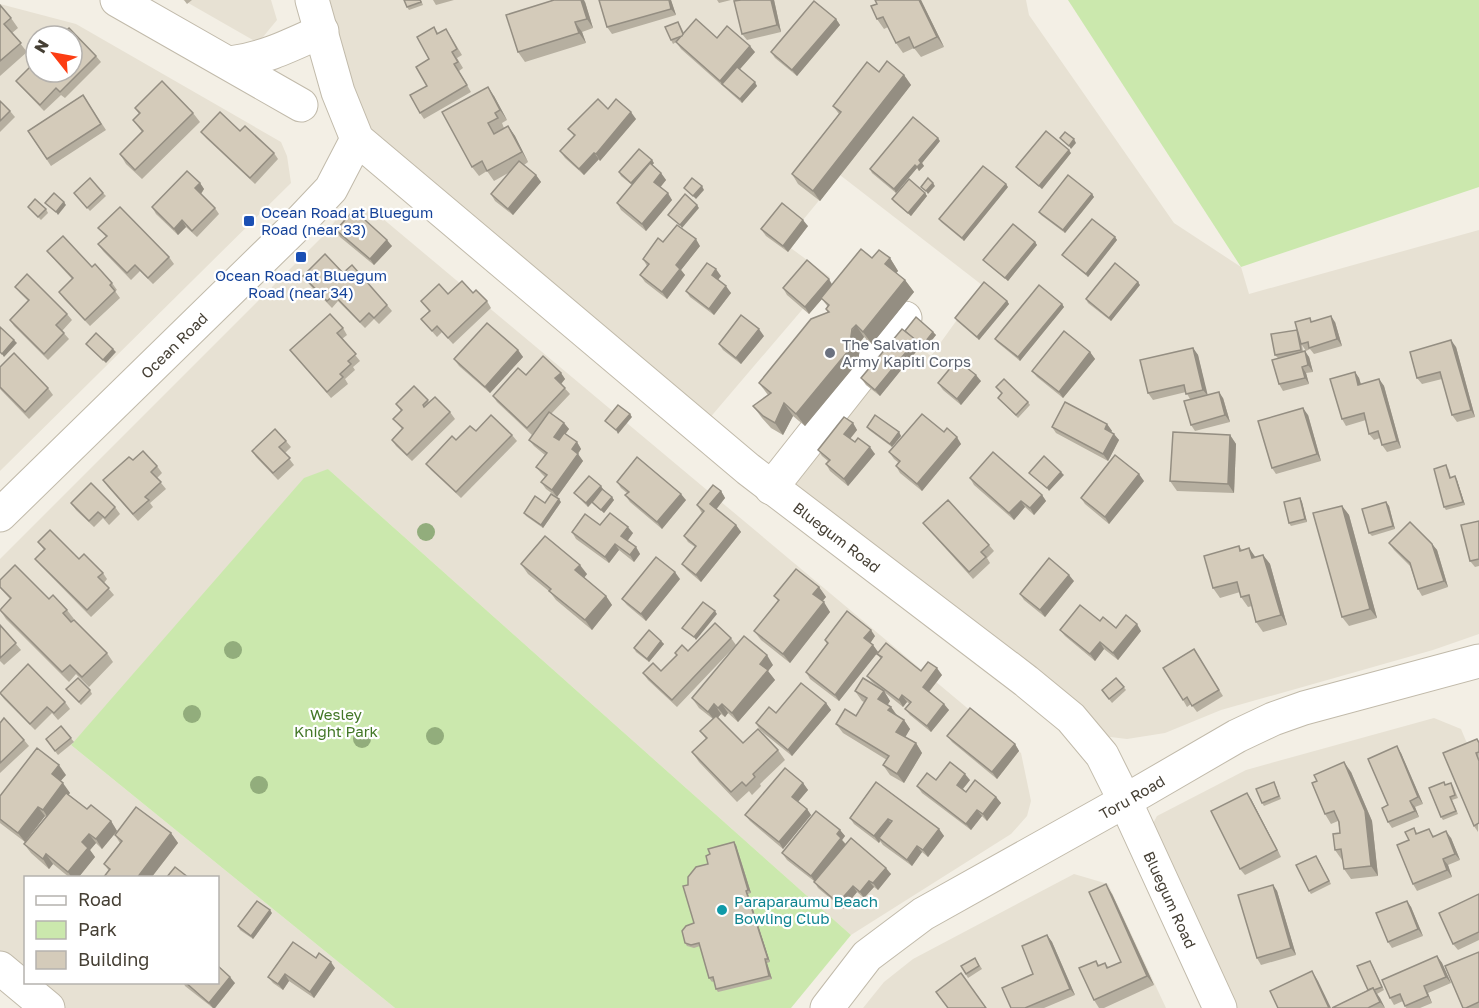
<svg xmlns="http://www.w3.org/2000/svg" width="1479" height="1008" font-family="'Golos Text',sans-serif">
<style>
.residential{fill:#e7e1d3;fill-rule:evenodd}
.green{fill:#cbe8ad}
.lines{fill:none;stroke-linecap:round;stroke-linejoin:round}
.minor-casing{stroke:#c1baaa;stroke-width:35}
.minor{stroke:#fff;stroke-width:33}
.tree{fill:#92ad7c}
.wall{fill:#b6afa0}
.shaded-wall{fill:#948e82}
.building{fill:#d4cbba;stroke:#948e82;stroke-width:1.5}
.transit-dot{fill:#1a4fb4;stroke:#fff;stroke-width:2}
.worship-dot{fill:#6b7280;stroke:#fff;stroke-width:2}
.culture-dot{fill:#0f9aa8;stroke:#fff;stroke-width:2}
.labels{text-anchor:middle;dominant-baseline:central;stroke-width:4.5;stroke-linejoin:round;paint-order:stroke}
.transit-label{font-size:15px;fill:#164399;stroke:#fff;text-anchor:start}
.worship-label{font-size:15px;fill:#5b616d;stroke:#fff;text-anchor:start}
.street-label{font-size:15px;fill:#453f34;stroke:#fff}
.park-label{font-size:15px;fill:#437727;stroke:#fff}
.culture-label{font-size:15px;fill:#0d838f;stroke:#fff;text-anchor:start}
</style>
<rect width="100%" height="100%" fill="#f3efe5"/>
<g class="residential">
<polygon points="183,0 271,0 277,20 258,43"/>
<polygon points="317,0 1026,0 1029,15 1174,223 1241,267 1249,294 1479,230 1479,634 1433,650 1221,710 1165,733 1127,739 1094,735 784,487 906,335 931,356 982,285 840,175 784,243 830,277 708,420 360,124"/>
<path d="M0,4L76,24L281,142L287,156L291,183L0,471ZM36,36H72V72H36Z"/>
<path d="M361,208L382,218L1021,753L1031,801L1027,816L1011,834L851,935L328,469L71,745L395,1008H57L0,964V559L328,231L337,218ZM26,878H218V982H26Z"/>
<polygon points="1434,718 1461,729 1479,772 1479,1008 1225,1008 1144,840 1157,816 1246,770"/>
<polygon points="1074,874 1108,884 1166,1008 863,1008 884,982 913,959"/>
</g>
<g class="green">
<polygon points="1068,0 1479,0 1479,187 1241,267"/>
<polygon points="328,469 851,935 791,1008 395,1008 71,745 304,478"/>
</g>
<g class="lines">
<defs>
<g id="minor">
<polyline points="117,0 301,105"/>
<path id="s1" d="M312,0L338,92L357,139L748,469L1026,681L1071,718L1102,755L1125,801L1220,1008"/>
<path d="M230,63C263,59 291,45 322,31"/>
<polyline points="771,488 905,318"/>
<path id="s2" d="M0,515L297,225L331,189L357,139"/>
<polyline points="0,968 48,1008"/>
<path id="s3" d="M827,1008L867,956L923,914L1125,801L1237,736L1273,719L1304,708L1479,661"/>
</g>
</defs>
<use href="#minor" class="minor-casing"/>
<use href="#minor" class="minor"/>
</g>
<g class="tree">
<circle cx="426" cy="532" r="9"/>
<circle cx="233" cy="650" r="9"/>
<circle cx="192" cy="714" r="9"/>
<circle cx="435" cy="736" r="9"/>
<circle cx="362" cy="739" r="9"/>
<circle cx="259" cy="785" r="9"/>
</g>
<g class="wall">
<polygon points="184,0 192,0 187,4"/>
<polygon points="421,0 423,5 409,10 407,7"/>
<polygon points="433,0 454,0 436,5"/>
<polygon points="671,0 676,15 612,34 607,27"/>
<polygon points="717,0 731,0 719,3"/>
<polygon points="741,0 774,0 781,32 747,40 742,34"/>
<polygon points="875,0 921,0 944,47 921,57 914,48 903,53 896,43 888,27 884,29 877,19 877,4"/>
<polygon points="585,2 593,28 582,32 586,43 525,62 518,52"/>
<polygon points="0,5 11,18 18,28 12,33 27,52 0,76"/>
<polygon points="836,19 840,25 797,76 775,58 771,52"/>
<polygon points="680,25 684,33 717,38 755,52 740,69 757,86 742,103 681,49 676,42 673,44 671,40"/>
<polygon points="434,27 438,33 450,35 462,55 457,58 463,68 459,71 471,92 424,119 420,113 427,86"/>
<polygon points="96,56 101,62 65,98 61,95 44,111 21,87 16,81"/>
<polygon points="879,72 904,75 911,85 820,201 798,184 792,174 839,114 833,106"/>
<polygon points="83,95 106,130 51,166 28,131"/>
<polygon points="494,96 507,120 502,123 504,128 508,126 515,136 528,162 524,165 536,175 541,182 513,215 495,201 491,194 510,172 494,181 487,171 479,176 472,167"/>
<polygon points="0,101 10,111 15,117 0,132"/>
<polygon points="135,108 193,113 200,122 142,179 126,164 120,154 142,132 133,120 139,114"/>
<polygon points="608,109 636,119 600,161 599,159 584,175 565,158 560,151 574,136 568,129"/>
<polygon points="240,131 274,153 278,159 255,184 206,138 201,132"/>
<polygon points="940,141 922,163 924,166 919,171 917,168 896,193 872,173 870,169"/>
<polygon points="1071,153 1042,189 1019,170 1016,167"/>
<polygon points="654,163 652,165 661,173 666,180 660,187 672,200 646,231 621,210 617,203 632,185 621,176 619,172"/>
<polygon points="200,183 204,189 201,194 215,208 219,214 197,237 186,227 178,235 156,214 152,207"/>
<polygon points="1008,187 964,241 941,222 939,219"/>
<polygon points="74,193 103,193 106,196 90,211"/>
<polygon points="925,193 927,196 911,216 894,202 892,199"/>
<polygon points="1092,194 1094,197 1065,233 1041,215 1039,212"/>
<polygon points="28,207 46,209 48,213 41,220"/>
<polygon points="808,226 788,252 766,236 761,229"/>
<polygon points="98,228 169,257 174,264 153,284 140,271 131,280 103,251 98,244 106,237"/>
<polygon points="336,230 392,246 374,265 340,237"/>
<polygon points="1115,237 1117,240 1088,277 1065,258 1062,255"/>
<polygon points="663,242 700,246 681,270 685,275 667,299 645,282 640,275 647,266 643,259"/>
<polygon points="1035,242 1037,245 1008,281 986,263 983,260"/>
<polygon points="47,251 92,267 112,283 117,290 115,291 120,298 90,326 64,299 59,292 72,279 52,257"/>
<polygon points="872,258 890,258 898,271 896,273 905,280 914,292 872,344 864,337 861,341 858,362 805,426 793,416 783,435 771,428 762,418 753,406 768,395 759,383 828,313 826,309 828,307 822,299 809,314 787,295 783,288 832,285"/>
<polygon points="343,273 387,305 392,311 379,324 374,319 365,328 338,301 332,308 307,282 303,276"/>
<polygon points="721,276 718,280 731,293 714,315 690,297 686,291"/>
<polygon points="1140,285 1111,321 1088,303 1086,299"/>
<polygon points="15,287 67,314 72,320 62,331 69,339 48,360 14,326 10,320 28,301 20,293"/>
<polygon points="473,293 487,301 491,308 453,344 442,332 437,337 421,319 429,311 421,301 448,294"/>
<polygon points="1007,301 1009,304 979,340 957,321 955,318"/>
<polygon points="1062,304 1064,307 1020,361 997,342 995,339"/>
<polygon points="1313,321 1335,322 1342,346 1314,354 1310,349 1306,351 1302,345 1303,351 1309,357 1313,372 1306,373 1309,384 1283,391 1279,384 1278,358 1275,355 1297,330"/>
<polygon points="343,328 347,335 342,339 360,361 353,367 355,370 345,379 348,384 331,398 295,356 290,350"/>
<polygon points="905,331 933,332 936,335 924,350 920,346 880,396 866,385 861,378"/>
<polygon points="764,336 741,364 723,350 719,344"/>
<polygon points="1456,347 1475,417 1457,422 1452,415 1442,379 1422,384 1417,378"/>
<polygon points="1193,348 1198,355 1207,395 1223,398 1230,422 1195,431 1191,425 1190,399 1186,392 1153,400 1148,393"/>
<polygon points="518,350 523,357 490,393 459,366 454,359"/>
<polygon points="1090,352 1095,359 1063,398 1037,377 1032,371"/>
<polygon points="0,367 48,388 53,395 29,419 0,389"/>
<polygon points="1355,372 1359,378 1361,384 1379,379 1384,386 1401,448 1387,452 1382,445 1380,438 1374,440 1369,434 1366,420 1346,426 1342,419"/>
<polygon points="561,373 565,379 561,384 570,394 551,414 564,423 569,429 565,434 577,442 581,449 578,454 583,461 557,497 546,489 541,482 545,477 541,473 536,467 545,455 534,446 529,440 537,428 532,435 497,402 493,396 526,375"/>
<polygon points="981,381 961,405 943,390 938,383"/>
<polygon points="414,386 429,402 450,412 455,419 412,461 396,446 392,440 402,429 393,419 401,411 396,404"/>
<polygon points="996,387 1028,402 1030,405 1018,418 998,398 1002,394"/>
<polygon points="1308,415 1321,461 1276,474 1272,468"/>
<polygon points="853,423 857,430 850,439 875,454 848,486 830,471 826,464 828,461 822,456 818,450"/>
<polygon points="1107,424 1112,431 1111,432 1119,440 1108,461 1056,433 1052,427"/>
<polygon points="867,427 899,432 901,436 892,447 869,430"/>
<polygon points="476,431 512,435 517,441 461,498 431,470 426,464 456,440"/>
<polygon points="944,432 961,444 922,491 900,473 896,466 899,463 894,459 889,452"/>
<polygon points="1230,435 1236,444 1234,493 1177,491 1170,481"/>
<polygon points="286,441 291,447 285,453 294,465 278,480 256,457 252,451"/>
<polygon points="133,460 157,466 162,473 157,478 166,489 150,503 153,507 138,521 108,487 103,480"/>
<polygon points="1448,468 1451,478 1455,476 1457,480 1465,505 1446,510 1444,507"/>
<polygon points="970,478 1042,495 1046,501 1034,515 1025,507 1014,520 974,485"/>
<polygon points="1144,481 1109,524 1085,504 1081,498"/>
<polygon points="617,482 686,500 662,529 630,502 625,495 627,493 621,488"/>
<polygon points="603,489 614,500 604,513 594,505 592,503 588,507 574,493"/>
<polygon points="721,491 725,498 716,509 736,525 741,532 701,582 687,570 682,564 695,547 688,542 684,536 702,513 697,505"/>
<polygon points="1300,498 1302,502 1307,522 1291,526 1289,523"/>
<polygon points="561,502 543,528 526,516 524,513"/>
<polygon points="1386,502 1389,506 1395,529 1372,536 1369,533"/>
<polygon points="71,503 115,507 120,514 109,525 103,518 94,527 76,510"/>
<polygon points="1342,506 1349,515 1377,618 1349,626 1342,617"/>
<polygon points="1479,521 1479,566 1475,567 1470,561"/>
<polygon points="923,523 989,545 994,551 987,558 990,563 973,579 928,529"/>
<polygon points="600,525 633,533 627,541 636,547 640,554 634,562 619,550 609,563 576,539 572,532"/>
<polygon points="38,542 79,559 103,573 107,579 104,583 114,595 91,617 40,565 35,559 44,550"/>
<polygon points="1389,543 1432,544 1437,550 1448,587 1422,596 1418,589 1410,566 1394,550"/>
<polygon points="1239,546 1242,550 1249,548 1255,557 1263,555 1270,564 1287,625 1263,632 1256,622 1252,606 1248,607 1241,597 1240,592 1220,598 1213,588"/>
<polygon points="521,564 587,574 584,578 606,596 612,605 592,630 556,600 550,592 528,574"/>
<polygon points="680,579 646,621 627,605 622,599"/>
<polygon points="0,580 49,599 67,610 74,619 71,622 107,653 113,662 89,687 76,674 69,682 6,619 0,610 10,599 0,588"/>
<polygon points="1074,581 1045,617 1024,600 1020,594"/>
<polygon points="819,587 826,597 822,601 830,612 790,663 761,640 754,631 778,601 774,596"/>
<polygon points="1100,621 1116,628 1141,631 1118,660 1104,649 1095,661 1065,636 1060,630"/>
<polygon points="0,625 21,650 4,665 0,661"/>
<polygon points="875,636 870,643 873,645 878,652 839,701 810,679 806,672 827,644 825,640"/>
<polygon points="731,638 736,645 677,707 648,680 643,673 661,671 688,651"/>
<polygon points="661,641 664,644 649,662 636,652 634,648"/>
<polygon points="877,654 921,671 942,675 929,692 949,710 931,732 910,715 905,709 910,704 907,702 903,707 872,682 867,676 881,659"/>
<polygon points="1198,656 1223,696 1197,712 1191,704 1187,707 1183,700"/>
<polygon points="773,665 768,671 775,680 738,722 728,713 725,717 721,714 718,717 743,743 778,750 785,760 760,784 761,786 752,795 749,791 737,802 699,762 692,752 706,739 700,731 713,719 699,708 692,698"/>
<polygon points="1116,678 1126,690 1112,703 1102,690"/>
<polygon points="66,689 90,690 92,694 81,705"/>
<polygon points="855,691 884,691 890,701 887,705 891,707 897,715 904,720 910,729 905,737 916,743 922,753 904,783 890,775 883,765 887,760 843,733 836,724 856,716 864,702 862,701"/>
<polygon points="0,694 65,702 70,709 58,720 52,713 35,730 4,699"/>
<polygon points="826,703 831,710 792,756 760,730 756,723 776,713"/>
<polygon points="0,723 24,740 29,746 0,773"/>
<polygon points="61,726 74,742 58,755 46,739"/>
<polygon points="947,736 1015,744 1019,751 997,779 952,742"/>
<polygon points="1477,739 1479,741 1478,832 1474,826 1443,753"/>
<polygon points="1401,753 1423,804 1415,807 1419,817 1392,828 1388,822 1388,805"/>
<polygon points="1351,772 1372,821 1378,876 1351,879 1344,869 1343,860 1342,860 1335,850 1340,833 1338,821 1331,824 1325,814"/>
<polygon points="66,775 60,781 70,793 68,794 87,809 111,821 117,831 102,849 96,843 90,850 95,857 78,878 70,878 53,864 49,869 31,853 24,844 46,817 45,816 25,842 0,823 0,796"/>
<polygon points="936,780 970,780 963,789 966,792 996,797 1001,803 987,821 982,816 971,830 922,793 917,786"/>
<polygon points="876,782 939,829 944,836 928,857 922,852 912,866 883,845 880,841 879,843 854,824 850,818"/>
<polygon points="1444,782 1446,785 1451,783 1453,786 1458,798 1452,800 1458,814 1443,820 1441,817"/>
<polygon points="803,783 808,790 798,801 807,809 811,815 783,849 750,821 745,815"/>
<polygon points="1276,786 1281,799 1264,806 1262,803"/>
<polygon points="1251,799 1281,857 1245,875 1240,869"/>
<polygon points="1414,828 1417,833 1451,838 1460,860 1448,865 1452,877 1417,891 1413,884"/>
<polygon points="840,830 845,836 842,840 846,844 891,874 878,890 874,887 864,898 857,892 843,909 818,888 814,881 787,860 782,853"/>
<polygon points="171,833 178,843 151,878 103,878 109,871 104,864 120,843 115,835"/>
<polygon points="736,845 751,893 748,894 770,962 767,963 772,979 718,992 716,989 714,981 712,982 709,978 700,946 694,948 687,946 685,943 694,923 688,885 708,864"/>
<polygon points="1318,859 1331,884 1311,894 1309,891"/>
<polygon points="1273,885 1277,891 1296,955 1261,965 1257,958"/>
<polygon points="1112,894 1154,985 1104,1008 1099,1008 1094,1000 1096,961 1099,965 1105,963 1109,968 1121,962"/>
<polygon points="1479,894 1479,940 1458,950 1453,944"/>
<polygon points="1407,901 1411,907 1423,936 1392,948 1388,942"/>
<polygon points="272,913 253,939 240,930 238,926"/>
<polygon points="1047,935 1052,942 1075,995 1044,1008 1011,1008 1033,974"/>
<polygon points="1479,952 1479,1008 1463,1008"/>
<polygon points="1437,956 1442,963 1451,983 1428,993 1432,1003 1420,1008 1406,1008 1403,1001 1394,1005 1390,998"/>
<polygon points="316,958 335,968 314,998 289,981 283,990 273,983 268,977"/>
<polygon points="975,958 982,969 968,978 961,966"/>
<polygon points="1372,964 1384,990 1377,994 1385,1008 1332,1008 1368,990"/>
<polygon points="183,982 218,982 235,983 215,1008 213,1008 185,986"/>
</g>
<g class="shaded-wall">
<polygon points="581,0 584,0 585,2 593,28 587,19"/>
<polygon points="669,0 671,0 676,15 671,9"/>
<polygon points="771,0 774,0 781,32 777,25"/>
<polygon points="919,0 921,0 944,47 937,37"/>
<polygon points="836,19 840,25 797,76 792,70"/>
<polygon points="575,22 582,32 586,43 579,33"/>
<polygon points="750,46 755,52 725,86 722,84 724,87 720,81"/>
<polygon points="904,75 911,85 820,201 813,191"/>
<polygon points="755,82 757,86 742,103 740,99"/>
<polygon points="488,87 494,96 507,120 500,110"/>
<polygon points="631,112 636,119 600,161 596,154"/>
<polygon points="508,126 515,136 528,162 522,152"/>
<polygon points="938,138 940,141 922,163 924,166 919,171 917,167 919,160"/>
<polygon points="1074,139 1076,143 1071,149 1069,146"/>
<polygon points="1069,150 1071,153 1042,189 1039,186"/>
<polygon points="594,153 599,159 584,175 579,169"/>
<polygon points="652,160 654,163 634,186 631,183"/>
<polygon points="915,165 917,168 896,193 894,189"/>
<polygon points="661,173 666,180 659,189 654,182"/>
<polygon points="536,175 541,182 513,215 508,209"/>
<polygon points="200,183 204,189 200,195 195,188"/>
<polygon points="933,183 935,186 928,194 926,191"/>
<polygon points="1006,184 1008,187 964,241 962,238"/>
<polygon points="702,186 704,190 696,199 693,196"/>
<polygon points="668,193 672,200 646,231 642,224"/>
<polygon points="925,193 927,196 911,216 908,213"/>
<polygon points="1092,194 1094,197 1065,233 1063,230"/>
<polygon points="64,202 66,205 58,215 56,212"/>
<polygon points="697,205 699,208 682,228 680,225"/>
<polygon points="182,220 186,227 178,235 174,229"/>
<polygon points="803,220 808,226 788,252 783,246"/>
<polygon points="1115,237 1117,240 1088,277 1086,274"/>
<polygon points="696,239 700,246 681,270 685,275 667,299 662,292 676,265"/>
<polygon points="387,240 392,246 374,265 370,259"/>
<polygon points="1035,242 1037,245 1008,281 1005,278"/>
<polygon points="890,258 898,271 893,277 885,264"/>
<polygon points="716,269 721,276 716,282 712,275"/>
<polygon points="829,279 833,286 809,314 805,307"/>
<polygon points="905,280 914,292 872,344 863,332"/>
<polygon points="1138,282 1140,285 1111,321 1109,318"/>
<polygon points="726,286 731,293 714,315 709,309"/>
<polygon points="1007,301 1009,304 979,340 977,337"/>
<polygon points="1062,304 1064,307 1020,361 1018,357"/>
<polygon points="1331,316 1335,322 1342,346 1337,339"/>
<polygon points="856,325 864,337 861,341 858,362 805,426 796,414"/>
<polygon points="759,329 764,336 741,364 736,358"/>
<polygon points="933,332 936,335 924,350 922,346"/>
<polygon points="14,340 17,343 4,357 2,354"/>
<polygon points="916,340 920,347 880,396 875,390"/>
<polygon points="1451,340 1456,347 1475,417 1471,410"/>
<polygon points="1193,348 1198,355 1208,396 1203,390"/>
<polygon points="113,349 116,352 106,363 103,360"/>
<polygon points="518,350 523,357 490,393 485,387"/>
<polygon points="1305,351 1309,357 1313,372 1308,365"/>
<polygon points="1090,352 1095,359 1063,398 1059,392"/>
<polygon points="1302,367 1306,373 1309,384 1305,378"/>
<polygon points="1355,372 1359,378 1363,392 1358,385"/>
<polygon points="561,373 565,379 560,385 555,378"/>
<polygon points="976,375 981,381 961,405 957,399"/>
<polygon points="1379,379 1384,386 1401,448 1397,441"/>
<polygon points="1219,392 1223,398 1230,422 1225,415"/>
<polygon points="784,403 793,416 783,435 775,423"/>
<polygon points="1303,408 1308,415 1321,461 1317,454"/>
<polygon points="630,414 632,417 618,434 616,430"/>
<polygon points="564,423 569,429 559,443 554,437"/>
<polygon points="853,423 857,430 849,440 844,434"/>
<polygon points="1107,424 1112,431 1109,435 1105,429"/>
<polygon points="899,432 901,436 892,447 890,444"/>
<polygon points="1114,434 1119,440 1108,461 1103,454"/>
<polygon points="1230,435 1236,444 1234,493 1228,484"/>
<polygon points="957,437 961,444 922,491 917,484"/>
<polygon points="577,442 581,449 576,456 572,449"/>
<polygon points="870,447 875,454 848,486 844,479"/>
<polygon points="578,454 583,461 557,497 552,490"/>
<polygon points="1061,472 1064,475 1049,491 1047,488"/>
<polygon points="1139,474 1144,481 1109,524 1105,517"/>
<polygon points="1455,476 1457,480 1465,505 1463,502"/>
<polygon points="601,486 603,489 588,507 586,503"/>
<polygon points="721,491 725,498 715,511 710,504"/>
<polygon points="681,494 686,500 662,529 657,522"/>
<polygon points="1042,495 1046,501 1034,515 1030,508"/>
<polygon points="612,497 614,500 604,513 601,510"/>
<polygon points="1300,498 1302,502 1307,522 1305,519"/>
<polygon points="559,499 561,502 543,528 541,525"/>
<polygon points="1021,501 1025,507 1014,520 1009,513"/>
<polygon points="1386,502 1389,506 1395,529 1393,526"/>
<polygon points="1342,506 1349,515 1377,618 1370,609"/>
<polygon points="736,525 741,532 701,582 696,575"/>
<polygon points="628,527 633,533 626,543 621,536"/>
<polygon points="615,544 619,550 609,563 605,557"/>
<polygon points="1432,544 1437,550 1448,587 1444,581"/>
<polygon points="636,547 640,554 634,562 630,555"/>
<polygon points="1249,548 1256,558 1252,558"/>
<polygon points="1263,555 1270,564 1287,625 1281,615"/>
<polygon points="580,565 587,574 582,580 575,570"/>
<polygon points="675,572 680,579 646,621 641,614"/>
<polygon points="1069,575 1074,581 1045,617 1040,610"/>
<polygon points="819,587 826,597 820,604 813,594"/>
<polygon points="606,596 612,605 592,630 585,620"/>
<polygon points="824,602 830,612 790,663 783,654"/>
<polygon points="715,611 717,614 696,640 694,637"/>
<polygon points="1137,624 1141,631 1118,660 1113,653"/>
<polygon points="871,630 875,636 869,645 864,638"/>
<polygon points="661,641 664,644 649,662 647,659"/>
<polygon points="1100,642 1104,649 1095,661 1090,654"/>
<polygon points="873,645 878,652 839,701 835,695"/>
<polygon points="767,655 773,665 768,671 775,680 738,722 732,713 760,664"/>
<polygon points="937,668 942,675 927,694 923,687"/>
<polygon points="884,691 890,701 885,709 878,699"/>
<polygon points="902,695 907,702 903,707 899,700"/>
<polygon points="826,703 831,710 792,756 788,750"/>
<polygon points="714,704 721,714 715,721 708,712"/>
<polygon points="722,704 728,713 725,717 718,708"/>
<polygon points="944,704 949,710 931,732 927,726"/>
<polygon points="891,707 897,716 888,710"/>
<polygon points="904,720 910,729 903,741 896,732"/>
<polygon points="916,743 922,753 904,783 897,774"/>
<polygon points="1015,744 1019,751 997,779 992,772"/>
<polygon points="1397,746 1401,753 1423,804 1418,797"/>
<polygon points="1344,762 1351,772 1372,821 1378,876 1371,866"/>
<polygon points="59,765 66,775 58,784 52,774"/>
<polygon points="965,774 970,780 961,791 957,785"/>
<polygon points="63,783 70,793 49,819 43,810"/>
<polygon points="803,783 808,790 797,803 792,797"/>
<polygon points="1247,793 1251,799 1281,857 1277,850"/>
<polygon points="996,797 1001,803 987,821 983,814"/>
<polygon points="1410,801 1415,807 1419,817 1415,811"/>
<polygon points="38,807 45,816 25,842 18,833"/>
<polygon points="807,809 811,815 783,849 779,842"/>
<polygon points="977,810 982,816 971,830 966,824"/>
<polygon points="888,819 892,825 879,838 880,841 879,843 874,836"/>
<polygon points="111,821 117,831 102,849 96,839"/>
<polygon points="939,829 944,836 928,857 923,850"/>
<polygon points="840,830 845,836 842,840 846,845 815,882 811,876"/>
<polygon points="1446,831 1451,838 1460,860 1455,854"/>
<polygon points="171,833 178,843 151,878 137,878"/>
<polygon points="89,834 96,843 90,850 95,857 78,878 72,878 68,872 82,842"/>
<polygon points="734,842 736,845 751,893 748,890"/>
<polygon points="917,846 922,852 912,866 907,860"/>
<polygon points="46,854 53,864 49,869 43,859"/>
<polygon points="1443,859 1448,865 1452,877 1447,870"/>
<polygon points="886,868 891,874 878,890 873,883"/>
<polygon points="869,881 874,887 864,898 860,892"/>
<polygon points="1106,884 1112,894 1154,985 1147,976"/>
<polygon points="1273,885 1277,891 1296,955 1291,948"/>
<polygon points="853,886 857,892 843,909 838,903"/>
<polygon points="746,891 748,894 770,962 768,959"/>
<polygon points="1407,901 1411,907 1423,936 1418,929"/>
<polygon points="270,910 272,913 253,939 251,936"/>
<polygon points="1047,935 1052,942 1075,995 1070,989"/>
<polygon points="1437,956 1442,963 1451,983 1446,977"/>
<polygon points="765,959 767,963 772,979 769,976"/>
<polygon points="331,962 335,968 314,998 310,992"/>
<polygon points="1312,971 1318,981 1331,1008 1329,1008"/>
<polygon points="285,974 289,981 283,990 278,984"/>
<polygon points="230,977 235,983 215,1008 213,1008 209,1003"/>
<polygon points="1424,986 1428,993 1432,1003 1428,996"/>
<polygon points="1373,988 1380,998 1385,1008 1380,1002"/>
</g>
<g class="building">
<polygon points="404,0 420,0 421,2 407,7"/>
<polygon points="554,0 581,0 587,19 575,22 579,33 518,52 506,15"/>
<polygon points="599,0 669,0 671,9 607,27"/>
<polygon points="741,0 771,0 777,25 742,34 734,1"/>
<polygon points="875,0 919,0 937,37 914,48 909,37 896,43 883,17 877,19 871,6 877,4"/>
<polygon points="814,1 836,19 792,70 771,52"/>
<polygon points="0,5 11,18 4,24 21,43 0,61"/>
<polygon points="696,19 717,38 727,26 750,46 720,81 676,42"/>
<polygon points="678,22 683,34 682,36 671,40 665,27"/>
<polygon points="434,27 437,34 446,29 457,49 452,52 458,62 454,64 467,85 420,113 410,95 427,86 416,67 429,59 417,37"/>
<polygon points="69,28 96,56 60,92 56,88 40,105 16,81 36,61 36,72 72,72 72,36 61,36"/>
<polygon points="887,61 904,75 813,191 792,174 841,112 833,106 867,62 879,72"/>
<polygon points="737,67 755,82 740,99 722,84"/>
<polygon points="162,81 193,113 135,170 120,154 143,131 133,120 140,113 135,108"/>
<polygon points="488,87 500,110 495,113 498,118 488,123 494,134 508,126 522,152 487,171 482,161 472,167 442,112"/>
<polygon points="83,95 101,124 47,159 28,131"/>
<polygon points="598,99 608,109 616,99 631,112 596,154 594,153 579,169 560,151 575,135 568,129"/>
<polygon points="0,101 10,111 0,121"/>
<polygon points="220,112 240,131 245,126 274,153 250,178 201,132"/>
<polygon points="913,117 938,138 919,160 921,163 917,167 915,165 894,189 870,169"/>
<polygon points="1046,131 1069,150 1039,186 1016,167"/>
<polygon points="1065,132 1074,139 1069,146 1060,138"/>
<polygon points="639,149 652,160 631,183 619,172"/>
<polygon points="519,161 536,175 508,209 491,194"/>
<polygon points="650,163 661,173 654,182 668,193 642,224 617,203"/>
<polygon points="983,166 1006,184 962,238 939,219"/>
<polygon points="187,171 200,183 195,188 215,208 192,231 182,220 174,229 152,207"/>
<polygon points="1068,175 1092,194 1063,230 1039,212"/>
<polygon points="90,178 103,193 87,208 74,193"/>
<polygon points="692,178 702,186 693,196 684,188"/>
<polygon points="928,178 933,183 926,191 921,187"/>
<polygon points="909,179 925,193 908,213 892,199"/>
<polygon points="54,193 64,202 56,212 45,203"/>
<polygon points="685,194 697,205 680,225 668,215"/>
<polygon points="35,199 46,209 38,217 28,207"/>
<polygon points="782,203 803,220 783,246 761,229"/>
<polygon points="120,207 169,257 148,278 135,265 127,273 98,244 107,236 98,228"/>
<polygon points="354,210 387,240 370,259 336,230"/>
<polygon points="1092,219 1115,237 1086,274 1062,255"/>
<polygon points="1013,224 1035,242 1005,278 983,260"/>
<polygon points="677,225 696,239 676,265 680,269 662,292 640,275 649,264 643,259 658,238 663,242"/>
<polygon points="63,236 92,267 95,264 112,283 110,285 115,291 85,320 59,292 73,278 47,251"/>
<polygon points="861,249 872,258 879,250 890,258 885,264 905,280 863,332 856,325 852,329 849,350 796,414 784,403 775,423 763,416 753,406 771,393 759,383 811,319 829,312 826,309 829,305 821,298"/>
<polygon points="325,254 343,273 352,265 387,305 374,318 369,313 360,322 334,295 327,301 303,276"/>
<polygon points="807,260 829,279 805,307 783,288"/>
<polygon points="707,263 716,269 712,275 726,286 709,309 686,291"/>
<polygon points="1115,263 1138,282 1109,318 1086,299"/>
<polygon points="27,274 67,314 56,325 64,333 44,354 10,320 29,300 15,287"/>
<polygon points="462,281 473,293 476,290 487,301 448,338 437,326 432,331 421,319 430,311 421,301 439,284 448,294"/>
<polygon points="984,282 1007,301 977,337 955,318"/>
<polygon points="1039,285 1062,304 1018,357 995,339"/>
<polygon points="330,314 343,328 337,333 356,354 348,361 351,364 340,374 343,377 327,392 290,350"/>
<polygon points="741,315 759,329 736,358 719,344"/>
<polygon points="1331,316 1337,339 1309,348 1308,342 1301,344 1295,322 1310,318 1311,322"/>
<polygon points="916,317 933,332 922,346 905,331"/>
<polygon points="487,323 518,350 485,387 454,359"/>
<polygon points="0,327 14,340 2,354 0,352"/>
<polygon points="902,329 916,340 875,390 861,378"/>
<polygon points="1297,330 1301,350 1275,355 1271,334"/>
<polygon points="1064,331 1090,352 1059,392 1032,371"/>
<polygon points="96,333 113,349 103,360 86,344"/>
<polygon points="1451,340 1471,410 1452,415 1440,372 1417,378 1410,352"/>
<polygon points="1193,348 1203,390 1186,394 1184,385 1148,393 1140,360"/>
<polygon points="1305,351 1308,365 1302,367 1305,378 1279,384 1272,360"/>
<polygon points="14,353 48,388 25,412 0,387 0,367"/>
<polygon points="543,356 561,373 555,378 565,388 527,428 493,396 518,368 526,375"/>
<polygon points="957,360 976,375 957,399 938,383"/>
<polygon points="1355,372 1358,385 1379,379 1397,441 1382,445 1378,431 1369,434 1364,413 1342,419 1330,379"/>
<polygon points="1004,379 1028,402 1016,415 998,398 1002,393 996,387"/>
<polygon points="414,386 428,400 423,405 424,407 435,397 450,412 407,455 392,440 403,428 393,419 402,410 396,404"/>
<polygon points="1219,392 1225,415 1191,425 1184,401"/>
<polygon points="1065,402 1107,424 1105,429 1114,434 1103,454 1052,427"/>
<polygon points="618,405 630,414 616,430 605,421"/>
<polygon points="1303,408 1317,454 1272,468 1258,421"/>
<polygon points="549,412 564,423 554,437 559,440 564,433 577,442 572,449 578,454 552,490 541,482 547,475 536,467 547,453 529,440"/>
<polygon points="922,414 944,432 947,428 957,437 917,484 896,466 900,461 889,452"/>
<polygon points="491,415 512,435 456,492 426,464 452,436 456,440 470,426 476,431"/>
<polygon points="875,415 899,432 890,444 867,427"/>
<polygon points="844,417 853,423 844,434 855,442 858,438 870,447 844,479 826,464 830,460 818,450"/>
<polygon points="275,429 286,441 279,447 290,458 273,473 252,451"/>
<polygon points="1173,432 1230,435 1228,484 1170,481"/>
<polygon points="143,451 157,466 151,472 161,482 145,497 149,500 133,514 103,480 129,457 133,460"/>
<polygon points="993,452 1042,495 1030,508 1021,501 1009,513 970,478"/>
<polygon points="1115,455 1139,474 1105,517 1081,498"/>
<polygon points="1044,456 1061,472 1047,488 1029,473"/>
<polygon points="637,457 681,494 657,522 625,495 629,492 617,482"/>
<polygon points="1446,465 1450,478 1455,476 1463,502 1444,507 1434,469"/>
<polygon points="589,476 601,486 586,503 574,493"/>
<polygon points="91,483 115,507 105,518 98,512 89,521 71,503"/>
<polygon points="713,485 721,491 710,504 736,525 696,575 682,564 696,546 684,536 704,511 697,505"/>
<polygon points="602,489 612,497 601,510 592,502"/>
<polygon points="551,494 559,499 541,525 524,513 535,496 545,503"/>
<polygon points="1300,498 1305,519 1289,523 1284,502"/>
<polygon points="948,500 989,545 981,552 986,557 969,572 923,523"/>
<polygon points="1386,502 1393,526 1369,533 1362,509"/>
<polygon points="1342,506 1370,609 1342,617 1313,513"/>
<polygon points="610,513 628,527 621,536 636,547 630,555 615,544 605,557 572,532 585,514 600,525"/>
<polygon points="1479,521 1479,559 1470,561 1461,525"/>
<polygon points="1410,522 1432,544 1444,581 1418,589 1410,563 1389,543"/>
<polygon points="50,530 79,559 84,554 103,573 98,577 109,588 87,610 35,559 45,549 38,542"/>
<polygon points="545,536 580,565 575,570 606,596 585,620 549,591 551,589 521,564"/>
<polygon points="1239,546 1240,551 1249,548 1252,558 1263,555 1281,615 1256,622 1249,595 1241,597 1237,582 1213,588 1204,556"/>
<polygon points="656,557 675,572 641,614 622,599"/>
<polygon points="1049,558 1069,575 1040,610 1020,594"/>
<polygon points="15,565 49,599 53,595 67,610 63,613 71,622 74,620 107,653 82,677 70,665 62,672 0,610 11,598 0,587 0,580"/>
<polygon points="796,569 819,587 813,594 824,602 783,654 754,631 779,600 774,596"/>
<polygon points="703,602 715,611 694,637 682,628"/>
<polygon points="1080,605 1100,621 1103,617 1116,628 1126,615 1137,624 1113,653 1100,642 1090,654 1060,630"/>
<polygon points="847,611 871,630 864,638 873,645 835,695 806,672 828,643 825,640"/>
<polygon points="715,623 731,638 672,700 643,673 653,663 661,671 677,655 675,653 682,645 688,651"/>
<polygon points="0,625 16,643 0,658"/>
<polygon points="649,630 661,641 647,659 634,648"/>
<polygon points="744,636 767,655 760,664 768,670 732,713 722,704 718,708 714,704 708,712 692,698"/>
<polygon points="886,643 921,671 928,662 937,668 923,687 944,704 927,726 905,709 911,702 902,695 899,700 867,676 882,657 877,654"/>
<polygon points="1194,649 1219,690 1192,706 1187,697 1183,700 1163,668"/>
<polygon points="28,664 65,702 54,713 47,707 30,724 0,693"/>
<polygon points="78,678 90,690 79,702 66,689"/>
<polygon points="863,678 884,691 878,699 891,707 888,710 904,720 896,732 916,743 897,774 883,765 889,756 836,724 845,709 856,716 867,698 855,691"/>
<polygon points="1116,678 1124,687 1109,699 1102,690"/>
<polygon points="801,683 826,703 788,750 756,723 769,707 776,713"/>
<polygon points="970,708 1015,744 992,772 947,736"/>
<polygon points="716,716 743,743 758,729 778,750 753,774 755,777 746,786 742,782 731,792 692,752 707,738 700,731"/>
<polygon points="4,718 24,740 0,763 0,723"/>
<polygon points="61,726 71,738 55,751 46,739"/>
<polygon points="1477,739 1479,743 1479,752 1476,753 1479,761 1479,823 1474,826 1443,753"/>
<polygon points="1397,746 1418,797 1410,801 1415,811 1388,822 1382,808 1388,805 1368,759"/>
<polygon points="37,748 59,765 52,774 63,783 43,810 38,807 18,833 0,819 0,796"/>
<polygon points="950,762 965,774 957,785 966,792 975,780 996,797 983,814 977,810 966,824 917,786 927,773 936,780"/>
<polygon points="1344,762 1365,811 1371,866 1344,869 1341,849 1335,850 1333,834 1340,833 1339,822 1334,811 1325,814 1312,783 1317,781 1314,775"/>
<polygon points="785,768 803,783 792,797 807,809 779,842 745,815"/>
<polygon points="876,782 939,829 923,850 917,846 907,860 879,838 892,821 888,819 874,836 850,818"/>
<polygon points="1274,782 1279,796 1262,803 1256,789"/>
<polygon points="1444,782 1445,785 1451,783 1455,795 1450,797 1456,811 1441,817 1429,788"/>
<polygon points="66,793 87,809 91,805 111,821 96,839 89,834 82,842 88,848 68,872 46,854 43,859 24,844"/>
<polygon points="1247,793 1277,850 1240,869 1211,811"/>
<polygon points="136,807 171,833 137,878 103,878 110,869 104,864 122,841 115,835"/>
<polygon points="816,811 840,830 837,834 841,838 811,876 782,853"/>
<polygon points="1414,828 1416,834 1429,829 1433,837 1446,831 1455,854 1443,859 1447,870 1413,884 1397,845 1409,840 1405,832"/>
<polygon points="851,838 886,868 873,883 869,881 860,892 853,886 838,903 814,882"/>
<polygon points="734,842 748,890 746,891 768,959 765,959 769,976 716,989 713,977 709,978 699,943 691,945 685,943 682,931 686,926 694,923 683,886 688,885 688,877 696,867 708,864 706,856 710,854 708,849"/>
<polygon points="1316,856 1329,881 1309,891 1296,865"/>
<polygon points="175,867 189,878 166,878"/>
<polygon points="1106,884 1147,976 1094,1000 1079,968 1096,961 1098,966 1105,963 1107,968 1121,962 1089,892"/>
<polygon points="1273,885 1291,948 1257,958 1238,895"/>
<polygon points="1479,894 1479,932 1453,944 1439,913"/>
<polygon points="257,901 270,910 251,936 238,926"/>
<polygon points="1407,901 1418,929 1388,942 1376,913"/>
<polygon points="1047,935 1070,989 1025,1008 1011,1008 1002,988 1033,974 1022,946"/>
<polygon points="293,942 316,958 319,953 331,962 310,992 285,974 278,984 268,977"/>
<polygon points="1479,952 1479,1002 1466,1008 1463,1008 1445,966"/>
<polygon points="1437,956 1446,977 1424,986 1428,996 1405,1006 1400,994 1390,998 1382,980"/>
<polygon points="975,958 979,966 966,974 961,966"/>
<polygon points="1370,961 1382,987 1374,990 1373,988 1368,990 1357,966"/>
<polygon points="218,966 230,977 209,1003 185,982 218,982"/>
<polygon points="1312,971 1329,1008 1278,1008 1270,991"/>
<polygon points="961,973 986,1008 948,1008 936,992"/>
<polygon points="1373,988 1380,1002 1368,1008 1332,1008"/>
</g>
<g class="transit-dot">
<rect x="243" y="215" width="12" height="12" rx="3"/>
<rect x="295" y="251" width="12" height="12" rx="3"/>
</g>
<circle class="worship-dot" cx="830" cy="353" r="6"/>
<circle class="culture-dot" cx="722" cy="910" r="6"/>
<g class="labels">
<g class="transit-label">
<text x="261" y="212">Ocean Road at Bluegum<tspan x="261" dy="17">Road (near 33)</tspan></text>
<text x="301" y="275" text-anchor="middle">Ocean Road at Bluegum<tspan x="301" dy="17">Road (near 34)</tspan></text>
</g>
<g class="worship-label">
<text x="842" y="344">The Salvation<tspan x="842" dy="17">Army Kapiti Corps</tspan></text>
</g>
<g class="street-label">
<text stroke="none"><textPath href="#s2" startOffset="243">Ocean Road</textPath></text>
<text stroke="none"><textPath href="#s1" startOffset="770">Bluegum Road</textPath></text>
<text stroke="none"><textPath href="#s3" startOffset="375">Toru Road</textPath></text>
<text stroke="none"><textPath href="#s1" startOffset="1274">Bluegum Road</textPath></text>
</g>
<g class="park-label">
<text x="336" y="714">Wesley<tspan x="336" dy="17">Knight Park</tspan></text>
</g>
<g class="culture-label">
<text x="734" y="901">Paraparaumu Beach<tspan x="734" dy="17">Bowling Club</tspan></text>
</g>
</g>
<rect x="24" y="876" width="195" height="108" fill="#ffffff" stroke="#b5b2ae" stroke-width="1.5"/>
<rect x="36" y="896" width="30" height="9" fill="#ffffff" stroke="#b5b2ae" stroke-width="1.5"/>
<text x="78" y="906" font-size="18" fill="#453f34">Road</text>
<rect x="36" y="921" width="30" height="18" fill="#cbe8ad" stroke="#b5b2ae" stroke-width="1.5"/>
<text x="78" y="936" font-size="18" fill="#453f34">Park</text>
<rect x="36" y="951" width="30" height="18" fill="#d4cbba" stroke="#b5b2ae" stroke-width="1.5"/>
<text x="78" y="966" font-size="18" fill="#453f34">Building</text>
<g transform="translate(54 54) rotate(301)"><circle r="28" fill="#ffffff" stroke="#b5b2ae" stroke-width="1.5"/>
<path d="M0-4.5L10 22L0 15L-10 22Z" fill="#fc3d13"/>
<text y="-9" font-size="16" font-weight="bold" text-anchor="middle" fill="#453f34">N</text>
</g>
</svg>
